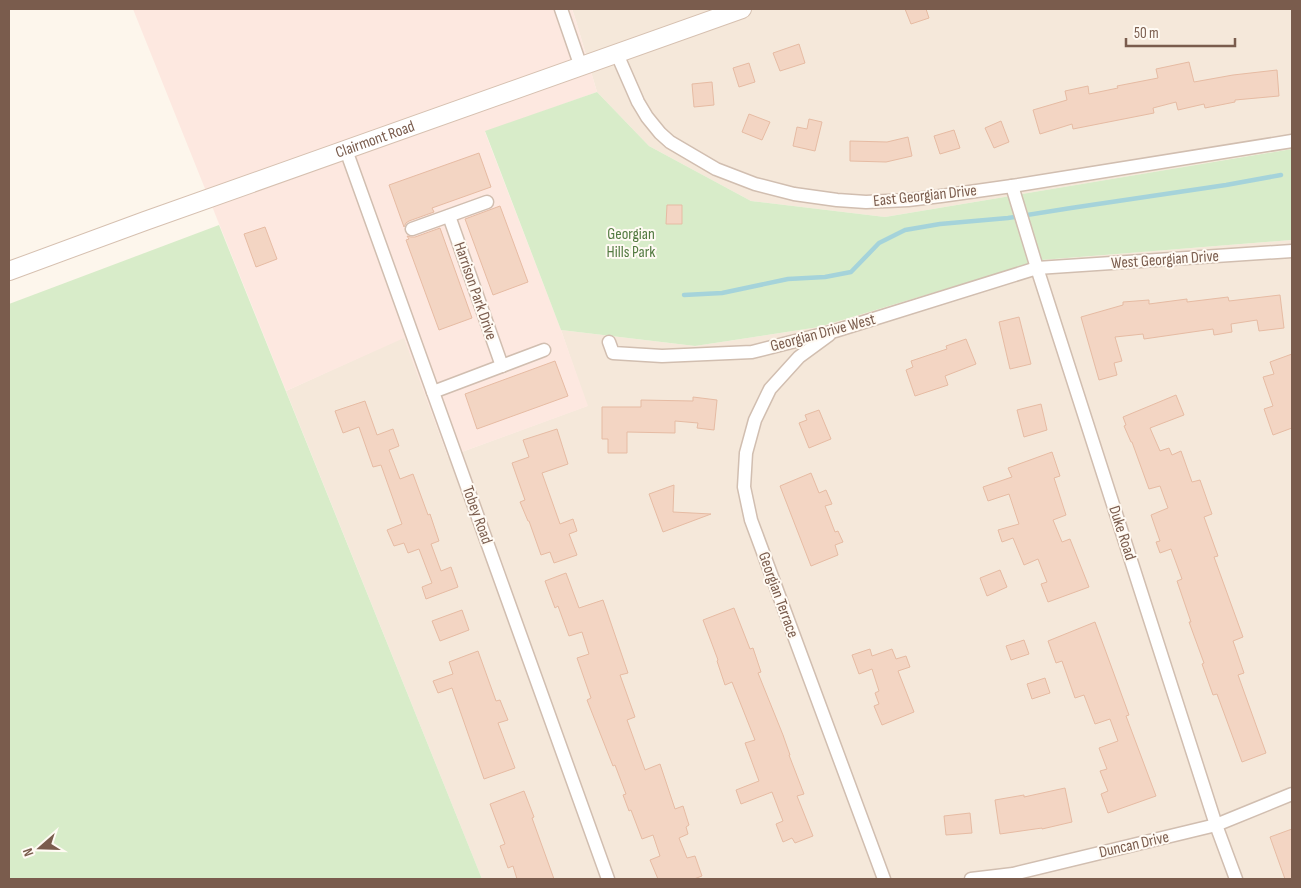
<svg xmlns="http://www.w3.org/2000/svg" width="1301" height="888" font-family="'Sofia Sans Condensed',sans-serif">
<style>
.residential{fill:#f5e8da}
.commercial{fill:#fde8e0}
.green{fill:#d8ecc9}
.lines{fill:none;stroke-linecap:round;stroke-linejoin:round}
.stream{stroke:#a5d3da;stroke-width:4.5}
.building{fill:#f3d5c3;stroke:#e6bba3}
.minor-casing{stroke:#d1beb0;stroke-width:15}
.secondary-casing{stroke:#d6c0b0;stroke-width:20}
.minor{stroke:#fff;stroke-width:12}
.secondary{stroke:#fff;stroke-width:18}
.labels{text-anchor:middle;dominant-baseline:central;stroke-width:4;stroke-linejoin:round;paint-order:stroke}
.street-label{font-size:16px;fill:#7a5c4d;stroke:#fffaf3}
.park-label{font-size:16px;fill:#537a41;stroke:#fffaf3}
</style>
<rect width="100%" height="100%" fill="#fdf6ec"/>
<g class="residential">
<polygon points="572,9 1292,9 1292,149 885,217 751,201 649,146 597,92 576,21"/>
<polygon points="1292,240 1292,879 482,879 286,391 404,337 448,457 587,406 561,330 695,346 819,327 1042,260"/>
</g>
<polygon class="commercial" points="133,9 572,9 576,21 597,92 485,132 561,330 588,406 448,457 404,338 286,391"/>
<g class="green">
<polygon points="597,92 649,146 751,201 885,217 1292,149 1292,240 1042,260 819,327 695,346 561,330 485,131"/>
<polygon points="219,225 482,879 9,879 9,304"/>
</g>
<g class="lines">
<polyline class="stream" points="684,295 722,293 788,279 825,277 851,272 879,243 905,230 940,224 1008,218 1071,208 1226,185 1281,175"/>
</g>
<g class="building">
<polygon points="905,9 926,9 929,18 911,24"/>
<polygon points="799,44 805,63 780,71 773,53"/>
<polygon points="1189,62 1194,82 1233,75 1277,70 1279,96 1235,100 1235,102 1205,108 1204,104 1178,110 1176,102 1153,108 1154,113 1073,129 1072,124 1040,134 1033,110 1067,100 1065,91 1088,86 1089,94 1118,88 1117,86 1158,78 1156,69"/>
<polygon points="749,63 755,82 739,87 733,68"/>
<polygon points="712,82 714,105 694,107 692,84"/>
<polygon points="749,114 770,122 762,140 742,132"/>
<polygon points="809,119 822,122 815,151 793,146 797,127 807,129"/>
<polygon points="1001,121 1009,142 994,148 985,128"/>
<polygon points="954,130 960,148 940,154 934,136"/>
<polygon points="908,137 912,156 886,162 850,161 850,141 887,142"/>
<polygon points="479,153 491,187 432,208 434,212 409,221 406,223 404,227 389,185"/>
<polygon points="667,205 682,205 682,224 666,224"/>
<polygon points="500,206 528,282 493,295 465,219"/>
<polygon points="265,227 277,259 256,267 244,234"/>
<polygon points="440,228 472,318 439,330 406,240 409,239 407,236 411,237 415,237"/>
<polygon points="1280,295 1284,328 1259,331 1257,320 1231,324 1232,332 1214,335 1213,329 1144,339 1143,334 1115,337 1122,361 1114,363 1117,375 1099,380 1081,317 1123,305 1123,302 1149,300 1149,304 1187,299 1187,302 1228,297 1229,301"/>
<polygon points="1019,317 1031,364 1010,369 999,322"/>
<polygon points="966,339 976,364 945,376 948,385 915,396 906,370 913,367 911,361 947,349 946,346"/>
<polygon points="1292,354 1292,428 1273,435 1264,409 1273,406 1263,377 1274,374 1270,362"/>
<polygon points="555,361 568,396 477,429 465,394"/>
<polygon points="1176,395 1184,415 1150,428 1160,451 1169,448 1172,455 1181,451 1192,482 1200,480 1212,514 1204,517 1218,556 1214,557 1243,637 1233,641 1244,673 1238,675 1266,753 1242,762 1217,694 1213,695 1202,664 1204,663 1189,622 1191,622 1177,581 1182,579 1171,549 1160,553 1156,542 1160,541 1151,515 1168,508 1160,486 1149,489 1132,442 1131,442 1124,426 1126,425 1123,417"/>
<polygon points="693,397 717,400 714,430 697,428 698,423 675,421 675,433 627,432 627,453 608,453 608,439 602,439 602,407 641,407 641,400 693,401"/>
<polygon points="365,401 377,435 393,429 399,446 389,450 400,479 413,474 428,515 430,514 439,541 431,544 441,571 451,567 458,587 426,599 422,587 432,583 419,549 408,553 404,543 394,546 387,530 402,524 381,465 373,467 359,427 343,433 335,411"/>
<polygon points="1041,404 1047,430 1024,437 1017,410"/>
<polygon points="819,410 831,439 809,448 799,423 807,420 805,415"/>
<polygon points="557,429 568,464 542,473 560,524 573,519 577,531 569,534 577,555 554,563 550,552 541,555 529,521 528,521 520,502 525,500 512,463 529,457 523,440"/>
<polygon points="1052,452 1060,476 1054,478 1066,515 1053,520 1062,542 1070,539 1089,587 1048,602 1041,584 1047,582 1038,559 1024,565 1013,538 1002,542 998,530 1019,524 1009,494 988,501 983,487 1012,477 1008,468"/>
<polygon points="811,473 819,493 826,490 832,504 825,506 835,532 838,531 843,542 835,545 838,555 811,566 780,486"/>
<polygon points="674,485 673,512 711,514 663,532 649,494"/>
<polygon points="1000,570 1007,587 987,596 980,578"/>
<polygon points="566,573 579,608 603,600 628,673 620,675 635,717 627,720 645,770 660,764 675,809 683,806 689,825 686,827 688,834 679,838 687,858 695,856 702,876 694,879 658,879 650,860 660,856 653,835 642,839 631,810 629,811 623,795 626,794 615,765 613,766 587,700 591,698 577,658 589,654 582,632 569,636 558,606 555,608 545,581"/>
<polygon points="734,608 750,649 753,648 761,672 758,673 783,735 790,755 789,755 804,794 797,796 813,836 795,843 792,838 783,842 776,824 783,821 772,792 741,804 736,790 759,781 745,743 755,740 732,682 725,685 717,661 718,660 703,620"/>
<polygon points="462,610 469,630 440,641 432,621"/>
<polygon points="1095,622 1129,715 1126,716 1156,796 1108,813 1101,794 1108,791 1100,771 1107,769 1099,748 1118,741 1110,719 1095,724 1084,695 1075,698 1062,661 1056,663 1048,641"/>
<polygon points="1024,640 1029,654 1011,660 1006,646"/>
<polygon points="870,649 872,656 892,649 896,659 906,656 910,667 898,671 914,712 882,725 874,706 879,704 875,693 879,691 872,669 859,674 852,655"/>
<polygon points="478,651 496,701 500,700 508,720 498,723 515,768 484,779 452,688 438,693 433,681 453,674 449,662"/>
<polygon points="1045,678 1050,693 1032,699 1027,684"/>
<polygon points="1065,788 1072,822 1042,829 1042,828 1000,834 995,800 1024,795 1024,797"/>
<polygon points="524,791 534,817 532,818 554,879 517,879 513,866 508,868 500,846 505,844 490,804"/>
<polygon points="970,813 972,833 946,835 944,816"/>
<polygon points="1292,829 1292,879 1285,879 1270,837"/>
</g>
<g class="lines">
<defs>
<g id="minor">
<polyline points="561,9 581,67"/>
<polyline points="617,54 638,102 647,117 660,133 670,142 716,169 755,184 794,194 837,200 866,202 908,200 941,196 1012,186 1292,141"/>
<polyline points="346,150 608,879"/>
<polyline points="1012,186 1037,268 1216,825 1236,879"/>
<polyline points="449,216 502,366"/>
<polyline points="412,229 487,202"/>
<polyline points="829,335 799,357 770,389 755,420 746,453 744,487 751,520 884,879"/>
<polyline points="609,342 613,353 662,356 752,352 835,331 1037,268 1292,251"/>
<polyline points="433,392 544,350"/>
<polyline points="971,879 1013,874 1216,825 1292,794"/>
</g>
<g id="secondary">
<path id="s1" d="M9,271L145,221L742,9"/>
</g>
</defs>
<use href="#minor" class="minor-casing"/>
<use href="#secondary" class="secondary-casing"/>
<use href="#minor" class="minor"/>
<use href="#secondary" class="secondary"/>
</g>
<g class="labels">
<g class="street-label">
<text stroke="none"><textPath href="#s1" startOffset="389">Clairmont Road</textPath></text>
<text transform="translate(925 196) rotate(-6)">East Georgian Drive</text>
<text transform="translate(1165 260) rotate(-4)">West Georgian Drive</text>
<text transform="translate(475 291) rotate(71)">Harrison Park Drive</text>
<text transform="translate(823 333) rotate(-15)">Georgian Drive West</text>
<text transform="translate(477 515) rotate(70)">Tobey Road</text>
<text transform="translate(1122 533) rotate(72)">Duke Road</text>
<text transform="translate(778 595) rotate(70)">Georgian Terrace</text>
<text transform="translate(1134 845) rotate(-13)">Duncan Drive</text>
</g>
<g class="park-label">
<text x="631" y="234">Georgian<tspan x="631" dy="18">Hills Park</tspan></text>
</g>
</g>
<rect width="1301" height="888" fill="none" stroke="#7a5c4d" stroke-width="20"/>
<g transform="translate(40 848) rotate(250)" stroke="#fffaf3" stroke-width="4" paint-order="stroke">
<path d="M0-4L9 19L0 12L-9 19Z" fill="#7a5c4d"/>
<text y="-8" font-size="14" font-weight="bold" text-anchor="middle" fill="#7a5c4d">N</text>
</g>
<path d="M1126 38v8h109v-8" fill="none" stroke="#7a5c4d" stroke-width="2.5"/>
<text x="1134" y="38" font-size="15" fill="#7a5c4d" stroke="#fffaf3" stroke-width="4" paint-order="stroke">50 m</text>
</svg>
